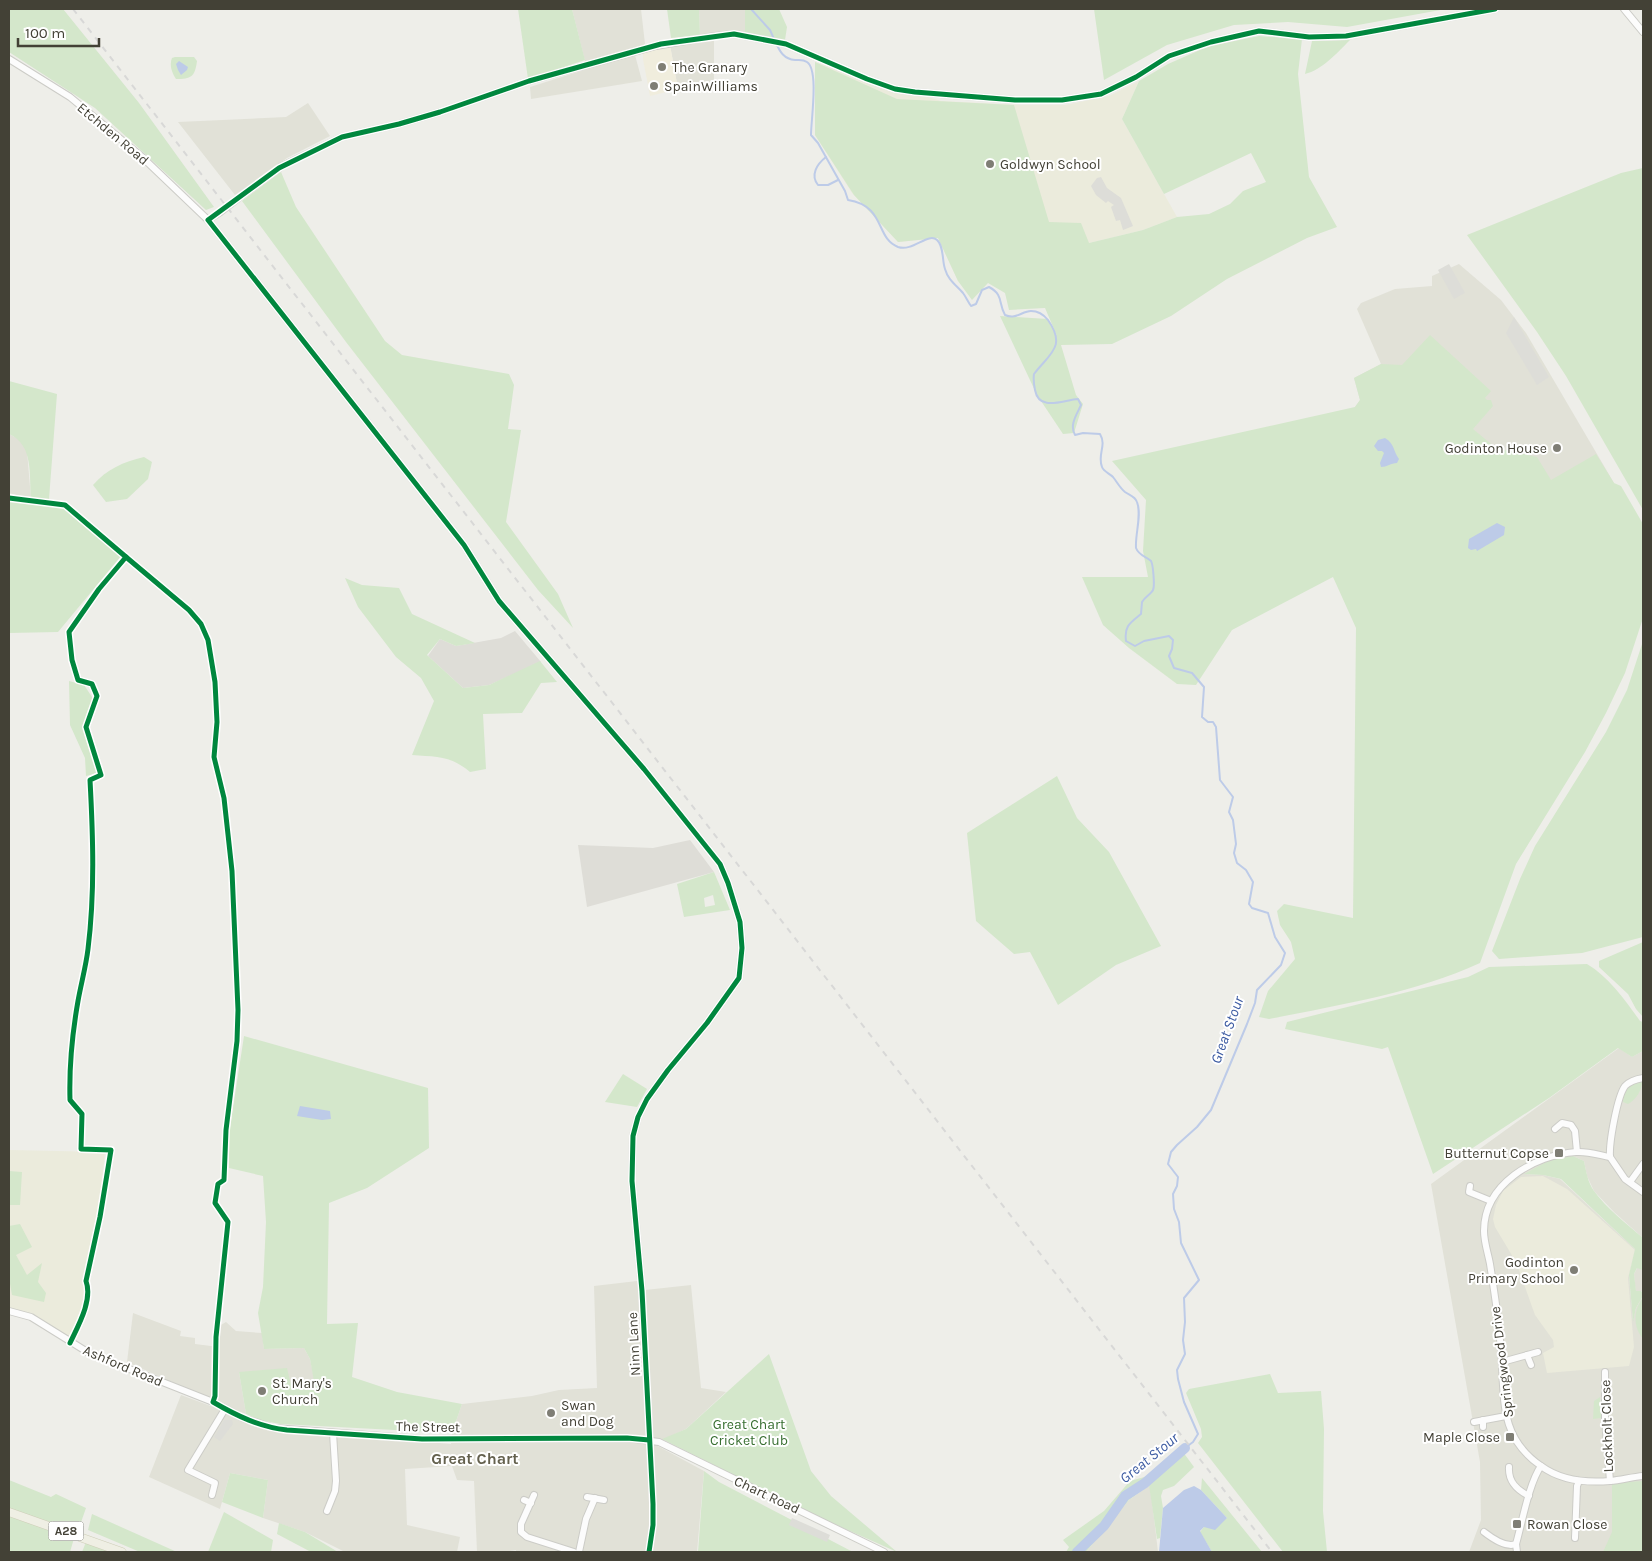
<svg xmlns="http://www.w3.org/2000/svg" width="1652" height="1561" font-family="Karla,sans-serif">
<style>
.residential{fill:#e1e1d7}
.commercial{fill:#f0eddd}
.industrial{fill:#deddd7}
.education{fill:#ebebdc}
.green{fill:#d4e7cb;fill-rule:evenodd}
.parking{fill:#ddddd8}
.water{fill:#bdcbe8}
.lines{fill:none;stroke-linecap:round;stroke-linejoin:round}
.stream{stroke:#bdcbe8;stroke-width:2}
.river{stroke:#bdcbe8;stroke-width:10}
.minor-casing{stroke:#ccccc7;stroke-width:8}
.major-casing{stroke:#ceceb8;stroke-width:9}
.minor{stroke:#fcfcfc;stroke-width:6}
.major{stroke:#efefe4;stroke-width:8}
.rail{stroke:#d8d8d7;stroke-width:2;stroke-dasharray:6 6;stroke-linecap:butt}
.minor-bridge-casing{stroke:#ccccc7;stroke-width:8;stroke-linecap:butt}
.minor-bridge{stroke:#fcfcfc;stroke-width:6}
.cycleway-casing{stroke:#fff;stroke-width:8}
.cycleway{stroke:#00873e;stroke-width:5}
.poi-dot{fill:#7f7e75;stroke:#fff;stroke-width:2}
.labels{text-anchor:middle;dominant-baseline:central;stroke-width:4;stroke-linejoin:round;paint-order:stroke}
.shield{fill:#fff;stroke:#7b7a72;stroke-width:1}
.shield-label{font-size:12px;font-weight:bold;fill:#434136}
.poi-label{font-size:14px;fill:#434136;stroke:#fff;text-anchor:start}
.street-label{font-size:14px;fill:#434136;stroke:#fff}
.park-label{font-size:14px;fill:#376e30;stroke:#fff}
.water-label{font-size:15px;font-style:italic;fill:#3c5ba2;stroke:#fff}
.quarter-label{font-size:16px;font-weight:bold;fill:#64614e;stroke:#fff}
</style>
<rect width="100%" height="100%" fill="#eeeee9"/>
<g class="residential">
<polygon points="572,9 641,9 645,44 635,55 642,81 531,99 530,87 587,69"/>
<polygon points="699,9 745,9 745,33 714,40 714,86 678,89 670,45 696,42 700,35"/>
<polygon points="308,103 330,136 287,158 235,195 178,122 286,117"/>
<polygon points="1459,264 1501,300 1526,333 1614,483 1475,562 1355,407 1360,400 1354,378 1381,364 1357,309 1361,303 1395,289 1432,286 1432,276"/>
<polygon points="9,434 22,441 27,451 31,499 9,493"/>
<polygon points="1619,1048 1632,1057 1643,1051 1643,1238 1614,1212 1594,1191 1587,1176 1584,1161 1573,1156 1525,1174 1543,1175 1560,1179 1635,1249 1629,1275 1633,1320 1636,1308 1643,1296 1643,1552 1469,1552 1481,1520 1480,1462 1431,1184"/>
<polygon points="1640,1263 1643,1263 1643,1293 1641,1291 1636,1292 1635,1286 1634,1274"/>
<polygon points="637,1281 645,1290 691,1285 701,1388 726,1392 686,1429 654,1444 704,1471 697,1552 516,1552 516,1550 503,1552 477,1552 474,1481 457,1480 452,1466 405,1469 407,1525 460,1537 457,1552 345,1552 305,1532 263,1518 268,1480 230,1473 220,1509 149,1477 181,1395 273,1429 451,1444 452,1433 462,1404 532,1396 559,1390 597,1388 594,1286"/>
<polygon points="133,1313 181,1331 180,1336 195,1338 195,1344 219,1347 219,1326 226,1322 236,1331 262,1333 264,1349 304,1348 310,1359 316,1387 292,1389 239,1372 246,1414 237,1411 127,1362"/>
<polygon points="1150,1485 1158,1552 1086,1552 1129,1500"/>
</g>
<polygon class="commercial" points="670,45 678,89 650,96 643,59 643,51"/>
<g class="industrial">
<polygon points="515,631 541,662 489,685 463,688 428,656 440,639 456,646 501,638"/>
<polygon points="690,840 714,872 587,907 578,845 653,848"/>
</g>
<g class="education">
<polygon points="815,62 941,101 1022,105 1065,105 1109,96 1139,81 1122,119 1177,217 1143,230 1089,243 958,281 938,238 898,242 852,193 815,135"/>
<polygon points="9,1150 105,1152 101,1191 83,1282 85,1286 83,1303 72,1338 61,1334 32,1315 9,1308"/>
<polygon points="1543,1176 1567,1189 1635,1250 1628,1278 1634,1347 1629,1366 1547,1373 1543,1353 1554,1347 1553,1340 1535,1315 1516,1262 1495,1227 1493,1219 1496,1205 1503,1191 1521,1177"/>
</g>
<g class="green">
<polygon points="9,9 63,9 139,103 214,207 206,210 95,108 9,52"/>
<polygon points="518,9 572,9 585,60 528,79"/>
<polygon points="667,9 699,9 700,35 671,38"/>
<polygon points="745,9 779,9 787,27 785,40 745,33"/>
<polygon points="1094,9 1446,9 1347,27 1288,22 1234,25 1167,45 1104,80"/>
<polygon points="1259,36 1302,39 1298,74 1309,177 1337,227 1307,238 1227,279 1171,316 1112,344 1061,345 1076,395 1083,404 1074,433 1063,434 1037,395 1000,316 1048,319 1057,336 1045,308 1009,310 1005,293 988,283 972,300 958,281 938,238 898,242 854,195 815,135 815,62 897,99 1014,105 1049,222 1081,223 1089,243 1143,230 1177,217 1209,214 1230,204 1243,191 1266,182 1251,153 1164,194 1122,119 1139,81 1168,64 1209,46"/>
<path d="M1350,40C1338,52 1322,70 1305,74L1312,41Z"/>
<path d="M175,57H194L197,61C195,77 191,79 176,79C172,73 169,65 172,58Z"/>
<polygon points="1643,168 1643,510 1566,376 1537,332 1467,235 1621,173"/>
<polygon points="281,172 296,207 385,341 402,355 509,374 514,385 508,429 521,430 506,522 558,594 573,628 538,590 346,342 242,201"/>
<path d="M1430,335L1491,391L1485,398L1487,400H1491L1493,406L1473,429L1496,448L1537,457L1551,480L1596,454L1614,483L1621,486L1643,524V618L1625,673L1606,713L1585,752L1516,864L1480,963C1415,993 1339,1005 1269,1019L1259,1017L1268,991L1295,959L1291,942L1280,925L1277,911L1284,904L1353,918L1356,628L1333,577L1232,630L1196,685L1177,684L1129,648L1103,625L1082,577H1148L1143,551L1146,500L1112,461L1355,407L1360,400L1354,378L1381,364L1402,365Z"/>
<path d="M9,381L57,394L49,499H31C29,475 34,445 9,434Z"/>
<path d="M144,457L152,462L148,479L127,499L106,502L93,485C107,469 123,462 144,457Z"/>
<polygon points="9,500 63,507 121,556 58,632 9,633"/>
<path d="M345,578L362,585L399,588L412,614L475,643L456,646L440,639L427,655L463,688L489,685L540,661L557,682L541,683L522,713L483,714L486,769L470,772C450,755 436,757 412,755L434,701L421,678L396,657L358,607Z"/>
<polygon points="1643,641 1643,937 1582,953 1499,959 1492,951 1520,879 1535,846 1606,732 1627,690"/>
<polygon points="69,681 84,685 94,700 88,711 83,728 97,773 86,776 85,758 70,725"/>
<polygon points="1057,776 1077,818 1109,852 1161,946 1116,965 1058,1005 1030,952 1014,954 976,921 967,833"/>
<path d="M714,872L730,910L684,917L677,884ZM713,895L715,905L705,907L704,898Z"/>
<polygon points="1643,942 1643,1017 1636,1009 1628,994 1599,967 1599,961"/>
<path d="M1587,964C1609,977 1626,1001 1640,1021L1643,1022V1051L1632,1057L1618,1048L1549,1098L1433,1174L1388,1047L1382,1049L1285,1029L1287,1022L1468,977L1489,967Z"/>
<polygon points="244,1036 428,1088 429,1148 367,1188 329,1203 327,1324 358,1323 352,1377 397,1392 462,1404 452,1433 280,1424 260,1420 246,1414 239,1372 287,1368 292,1389 315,1387 310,1359 304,1348 264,1349 258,1313 263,1287 266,1222 263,1176 229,1168 229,1134"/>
<polygon points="623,1074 647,1089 637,1107 605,1102"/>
<path d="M1642,1080C1643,1089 1636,1100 1628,1104L1623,1102C1625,1087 1628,1086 1642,1080Z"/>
<path d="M1573,1156L1584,1161C1586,1171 1588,1183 1594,1191C1607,1209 1627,1224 1643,1238V1270L1637,1268L1634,1274L1636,1291H1641L1643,1293V1296L1636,1308L1633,1322L1629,1275L1635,1249L1561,1179L1543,1175L1524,1174L1550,1160Z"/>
<polygon points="9,1171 22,1172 20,1205 9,1205"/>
<polygon points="20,1224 32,1247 16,1255 27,1275 42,1263 38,1282 46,1293 44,1302 12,1295 9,1278 9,1226"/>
<path d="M1643,1298V1339C1633,1327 1633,1310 1643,1298Z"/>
<polygon points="769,1354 811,1471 831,1496 897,1552 803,1510 662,1439 686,1429"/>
<polygon points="1270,1374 1278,1393 1321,1391 1324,1429 1323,1511 1327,1552 1283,1552 1198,1443 1202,1437 1201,1429 1186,1393 1189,1389"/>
<polygon points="1600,1397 1601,1418 1593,1419 1594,1401"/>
<polygon points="1180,1448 1194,1467 1174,1486 1163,1490 1161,1496 1163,1508 1160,1538 1157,1539 1149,1485 1129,1500 1086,1552 1066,1552 1069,1547 1063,1540 1104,1511 1130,1481 1148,1476"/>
<polygon points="704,1471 719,1482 853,1552 698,1552"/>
<polygon points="230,1473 268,1480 263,1518 222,1502"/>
<polygon points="1202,1478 1262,1552 1212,1552 1200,1532 1204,1527 1227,1518 1201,1490"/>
<polygon points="9,1480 51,1497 56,1494 86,1508 79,1528 77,1528 70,1552 9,1552"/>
<polygon points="1643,1481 1643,1552 1603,1552 1612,1532 1612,1483"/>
<polygon points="224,1512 273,1540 271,1552 208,1552"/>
<polygon points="92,1514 177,1552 140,1552 88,1530"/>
<polygon points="279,1523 305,1532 338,1552 311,1552 277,1534"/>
<polygon points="86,1542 111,1552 82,1552"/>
</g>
<g class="parking">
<polygon points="1101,177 1107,188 1121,198 1133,226 1123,230 1120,220 1116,221 1111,207 1114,205 1108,201 1106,203 1096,195 1091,186 1097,178"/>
<polygon points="1449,264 1465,293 1454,299 1438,270"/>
<polygon points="1514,317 1549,377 1537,385 1506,333"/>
<polygon points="224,1420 232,1420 233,1424 220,1441 214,1437"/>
<polygon points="792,1518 830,1535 827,1542 789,1525"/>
</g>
<g class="water">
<polygon points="179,61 188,67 187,70 181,75 178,70 176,64"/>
<path d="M1385,438C1395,444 1393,451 1399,459L1397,463C1391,463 1387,467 1381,467L1380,463L1384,453L1382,451H1378L1374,446L1378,440Z"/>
<polygon points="1497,523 1505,527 1504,535 1477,551 1476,549 1471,550 1468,548 1469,539"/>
<polygon points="300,1106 330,1111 331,1119 322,1120 297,1116"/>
<polygon points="1194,1486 1201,1490 1227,1518 1215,1530 1204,1527 1200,1531 1212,1552 1159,1552 1163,1508 1184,1490"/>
</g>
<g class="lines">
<g class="stream">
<polyline points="751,9 770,30 774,39"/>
<path d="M776,43C780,52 784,59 795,60C799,60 803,59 807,62C819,70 811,120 811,135L818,143L845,191L848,200C886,206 875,238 898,247C913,252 928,232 937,240C944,246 942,261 945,269C948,280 956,285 963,293C966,297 968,302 971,306L976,304L982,290L989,287C1004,295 998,303 1005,315C1016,320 1022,311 1031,311C1038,311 1044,315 1048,320C1067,347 1049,354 1034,374C1033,380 1034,385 1035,390C1039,412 1063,400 1078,399L1081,405C1077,414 1069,425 1075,435L1083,433L1100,434C1107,446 1097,454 1102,467C1104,472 1109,473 1113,477C1117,482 1120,488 1125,492C1129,495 1135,496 1137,502C1142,515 1135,534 1136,548C1139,556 1146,556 1151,561C1153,564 1155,586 1153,590C1151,594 1145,597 1142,602L1141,614C1130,623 1124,626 1126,641L1135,646L1144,641L1169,636L1173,640L1172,649L1169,656L1174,668L1192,673L1204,687L1202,717L1208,722H1213L1216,727L1220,780L1233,797L1229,812L1233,820L1236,844L1234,853L1237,863L1246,870L1253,882L1249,904L1252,908L1268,913L1275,937L1285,953L1281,965L1257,990L1255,1003L1247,1024L1211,1110L1197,1127L1177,1145L1171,1152L1168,1164L1178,1177L1177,1186L1173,1194L1174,1209L1179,1222L1181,1243L1199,1280L1184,1298L1185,1322L1183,1340L1185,1354L1177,1370L1178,1379L1184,1402L1198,1434L1193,1442L1185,1448"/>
<path d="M826,157C817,164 810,175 818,185H828L838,180"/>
</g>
<polyline class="river" points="1077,1552 1104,1526 1125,1496 1145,1483 1185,1448"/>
<defs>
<g id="minor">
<polyline points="1624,9 1643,32"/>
<polyline points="9,59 70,97 141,156 208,220 464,545 499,601 644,769 720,864 728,883 740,922 742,948 739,978 707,1023 668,1070 647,1099 638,1117 633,1136 632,1181 642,1291 653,1504 653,1525 649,1552"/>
<polyline points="237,199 282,166 342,137 399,124 440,112 529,81 656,46 715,36 734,34 786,44 867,79 895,89 915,92 1015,100 1062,100 1101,94 1136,77 1169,56 1211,42 1259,31 1309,37 1346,36 1495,9"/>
<polyline points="208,220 219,213"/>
<polyline points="1555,1129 1562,1123 1571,1125 1575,1131 1577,1152"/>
<path d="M1610,1157C1599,1155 1587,1151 1576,1152C1534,1155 1484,1184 1484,1231C1484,1242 1488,1253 1490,1264C1493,1283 1496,1302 1498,1320C1499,1335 1502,1350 1502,1365C1504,1407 1503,1440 1541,1466C1560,1480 1586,1483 1610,1481C1621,1480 1632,1477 1643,1476"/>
<path d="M1610,1157C1609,1143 1617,1097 1625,1086C1630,1081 1637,1079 1643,1078"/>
<polyline points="1610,1157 1625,1179 1643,1192"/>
<polyline points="1630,1182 1643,1164"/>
<polyline points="1470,1186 1469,1192 1491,1201"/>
<polyline points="9,1311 31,1317 89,1353 213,1402 243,1418 274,1428 422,1439 627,1438 659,1442 884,1552"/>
<polyline points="1527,1355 1531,1365"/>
<polyline points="1502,1362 1538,1352"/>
<polyline points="1605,1372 1605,1418 1610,1481"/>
<polyline points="1483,1420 1483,1427"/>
<polyline points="1474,1422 1506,1416"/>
<path d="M1509,1467C1508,1482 1517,1490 1529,1496"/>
<polyline points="212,1495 215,1483 188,1470 225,1409"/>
<polyline points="534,1495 521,1524 521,1532 527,1537 574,1552"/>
<polyline points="587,1497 604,1500"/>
<polyline points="524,1500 531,1503"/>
<polyline points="327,1511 335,1491 336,1481 333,1433"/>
<path d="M1484,1532C1493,1539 1506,1548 1516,1544"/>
<polyline points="1575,1538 1577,1486 1579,1481"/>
<polyline points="579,1552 586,1519 595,1498"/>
<path d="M1517,1552L1516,1544C1522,1523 1529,1483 1541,1466"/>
</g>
<polyline id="major" points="9,1512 122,1552"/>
</defs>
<use href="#minor" class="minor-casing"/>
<use href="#major" class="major-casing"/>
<use href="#minor" class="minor"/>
<use href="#major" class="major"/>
<polyline class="rail" points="73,9 1272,1552"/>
<defs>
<polyline id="minor-bridge" points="219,213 237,199"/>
</defs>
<use href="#minor-bridge" class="minor-bridge-casing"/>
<use href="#minor-bridge" class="minor-bridge"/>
<defs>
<g id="cycleway">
<path d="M9,498L65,505L126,557L99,589L69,632L72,660L78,680L92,684L97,696L86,727L101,775L90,780C93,836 95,892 88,949C86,966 81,984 78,1001C72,1035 69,1066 70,1100L82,1114L81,1149L111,1150L100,1217L86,1281C93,1300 78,1326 70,1343"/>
<path d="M126,557L189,610L201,624L208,640L215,682L217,722L214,757L224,798L232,871L238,1010L237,1041L226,1130L224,1180L218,1184L215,1203L228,1222L216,1337L215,1396L213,1402C237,1416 260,1427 287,1430L422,1439L627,1438L649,1440"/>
<polyline points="649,1552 653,1525 653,1504 642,1291 632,1181 633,1136 638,1117 647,1099 668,1070 707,1023 739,978 742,948 740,922 728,883 720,864 644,769 499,601 464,545 208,220 279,168 342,137 399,124 440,112 529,81 661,44 734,34 786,44 867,79 895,89 915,92 1015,100 1062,100 1101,94 1136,77 1169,56 1211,42 1259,31 1309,37 1346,36 1495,9"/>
</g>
</defs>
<use href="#cycleway" class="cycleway-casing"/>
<use href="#cycleway" class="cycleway"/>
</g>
<g class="poi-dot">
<circle cx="662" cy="67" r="5"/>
<circle cx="654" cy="86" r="5"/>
<circle cx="990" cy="164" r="5"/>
<circle cx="1557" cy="448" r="5"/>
<rect x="1554" y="1148" width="10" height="10" rx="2.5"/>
<circle cx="1574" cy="1270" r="5"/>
<circle cx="262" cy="1391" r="5"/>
<circle cx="551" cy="1413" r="5"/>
<rect x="1505" y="1432" width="10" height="10" rx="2.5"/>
<rect x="1512" y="1519" width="10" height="10" rx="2.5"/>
</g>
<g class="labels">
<rect class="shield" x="48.5" y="1521.5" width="35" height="19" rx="4"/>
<g class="shield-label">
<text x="66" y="1531">A28</text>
</g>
<g class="poi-label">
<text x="672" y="67">The Granary</text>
<text x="664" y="86">SpainWilliams</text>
<text x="1000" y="164">Goldwyn School</text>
<text x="1547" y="448" text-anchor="end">Godinton House</text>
<text x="1549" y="1153" text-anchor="end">Butternut Copse</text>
<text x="1564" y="1262" text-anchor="end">Godinton<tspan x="1564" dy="16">Primary School</tspan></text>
<text x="272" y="1383">St. Mary's<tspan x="272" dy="16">Church</tspan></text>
<text x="561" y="1405">Swan<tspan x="561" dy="16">and Dog</tspan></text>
<text x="1500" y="1437" text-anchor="end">Maple Close</text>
<text x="1527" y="1524">Rowan Close</text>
</g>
<g class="street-label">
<text transform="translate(113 134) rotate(40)">Etchden Road</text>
<text transform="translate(634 1344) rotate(-93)">Ninn Lane</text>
<text transform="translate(1502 1362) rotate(-97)">Springwood Drive</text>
<text transform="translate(123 1366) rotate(23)">Ashford Road</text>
<text transform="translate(1607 1426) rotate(-92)">Lockholt Close</text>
<text transform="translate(428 1427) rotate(1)">The Street</text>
<text transform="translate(767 1495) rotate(25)">Chart Road</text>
</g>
<g class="park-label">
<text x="749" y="1424">Great Chart<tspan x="749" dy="16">Cricket Club</tspan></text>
</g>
<g class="water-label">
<text transform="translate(1227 1030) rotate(-70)">Great Stour</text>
<text transform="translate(1149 1458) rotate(-39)">Great Stour</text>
</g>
<g class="quarter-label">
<text x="475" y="1458">Great Chart</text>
</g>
</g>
<rect width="1652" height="1561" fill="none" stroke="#434136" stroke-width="20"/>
<path d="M18 38v8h81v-8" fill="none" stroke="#434136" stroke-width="2.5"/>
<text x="25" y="38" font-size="15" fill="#434136" stroke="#ffffff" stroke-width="4" paint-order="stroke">100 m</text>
</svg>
